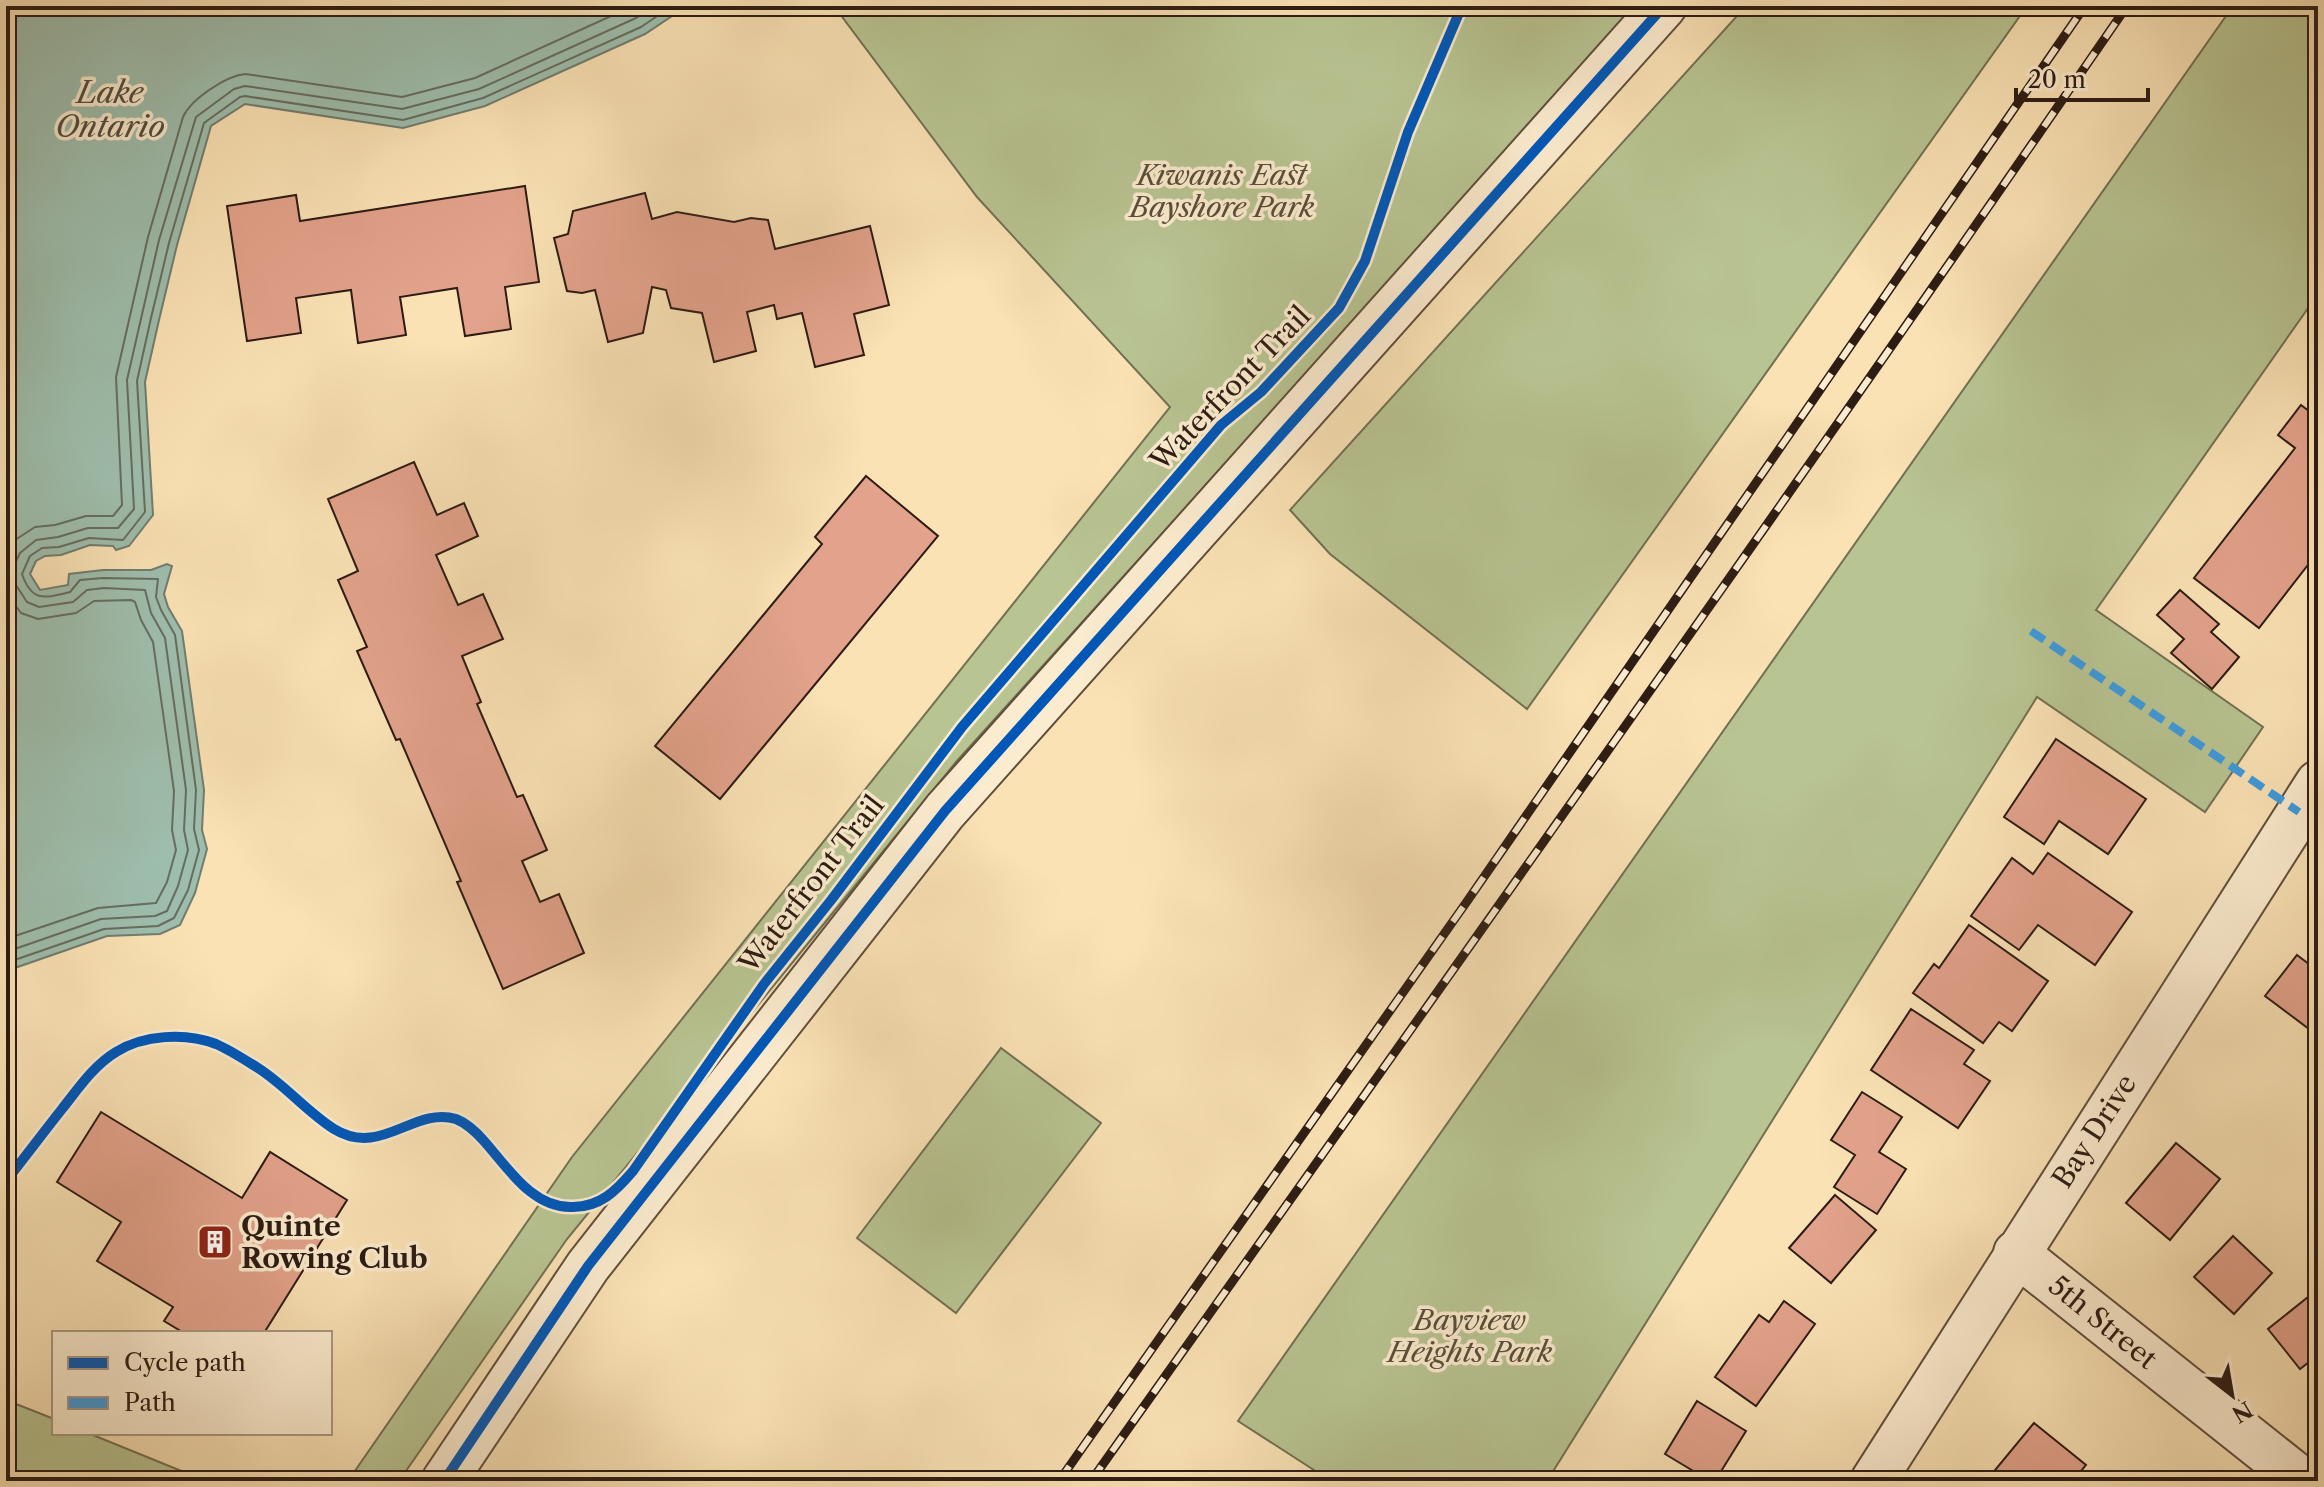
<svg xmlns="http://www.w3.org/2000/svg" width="2324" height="1487" font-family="'Libre Caslon Text',serif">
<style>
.green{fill:#b8c492;stroke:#727053;stroke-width:2}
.water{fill:#9ebead;stroke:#717d70;stroke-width:2}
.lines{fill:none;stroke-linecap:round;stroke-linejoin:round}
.shore{stroke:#666d60;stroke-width:2}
.building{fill:#e2a28b;stroke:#2d1c14;stroke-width:2}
.street-casing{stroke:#604e3c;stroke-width:48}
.street{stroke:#fceccf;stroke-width:44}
.rail-casing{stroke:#2d1c14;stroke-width:9}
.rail{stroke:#fceccf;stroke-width:6;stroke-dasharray:18;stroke-linecap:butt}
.quiet{stroke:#3d9bde;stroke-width:8;stroke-dasharray:16 8;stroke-linecap:butt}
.cycleway-casing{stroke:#fceccf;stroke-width:15}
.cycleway{stroke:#0057b8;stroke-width:10}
.labels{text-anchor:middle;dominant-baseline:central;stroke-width:7;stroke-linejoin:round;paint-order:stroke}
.park-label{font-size:28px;font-style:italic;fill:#574e3a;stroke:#fceccf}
.street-label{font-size:28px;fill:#2d1c14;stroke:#fceccf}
.poi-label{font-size:28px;font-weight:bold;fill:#2d1c14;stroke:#fceccf;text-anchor:start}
.water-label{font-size:30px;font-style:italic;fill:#4f4d42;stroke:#fceccf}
</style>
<rect width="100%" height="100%" fill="#fae2b5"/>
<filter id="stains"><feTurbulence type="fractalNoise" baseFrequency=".0025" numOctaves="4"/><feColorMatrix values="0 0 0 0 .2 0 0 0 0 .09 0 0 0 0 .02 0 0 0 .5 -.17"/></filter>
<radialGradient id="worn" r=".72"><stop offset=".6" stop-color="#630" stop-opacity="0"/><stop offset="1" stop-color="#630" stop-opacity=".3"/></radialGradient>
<g class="green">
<polygon points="834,6 1638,6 956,762 567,1239 399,1481 348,1481 572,1157 1170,407 977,197"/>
<polygon points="1746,6 2027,6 1527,709 1330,554 1290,510"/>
<polygon points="2233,6 2318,6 2318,294 2096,610 2263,727 2205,812 2037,697 1547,1481 1331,1481 1238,1421"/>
<polygon points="1001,1048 1101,1123 956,1313 857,1238"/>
<polygon points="6,1400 54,1419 54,1433 88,1433 206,1481 6,1481"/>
</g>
<polygon class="water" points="6,6 687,6 645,34 485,106 403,128 245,104 211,126 177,245 159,320 145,382 153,515 129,546 116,550 113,546 90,545 61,555 45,556 36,561 30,574 40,590 68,585 69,574 103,570 151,570 167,564 172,566 164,594 168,607 182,631 204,790 202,830 207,849 195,893 180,925 160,934 107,936 6,971"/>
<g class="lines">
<g class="shore">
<path d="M6,554L15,540L35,527L55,525L86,516H113L122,505L116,377L148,237L183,117C191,99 226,76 245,74L402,97L475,78L633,6"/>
<polyline points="6,593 21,613 38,619 76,613 94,601 131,600 135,602 141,620 153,642 174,791 172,830 176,850 167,882 156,903 98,908 6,939"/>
<polyline points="6,952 101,919 155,916 167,911 178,886 188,850 184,830 186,790 165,638 151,613 145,590 104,588 87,590 73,602 39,607 27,602 14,582 12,570 20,553 36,540 58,537 88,528 118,528 134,509 127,380 159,240 196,117 234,89 245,86 402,109 479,89 636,18 654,6"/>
<path d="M6,963L104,929L158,926L174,918L188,890L199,850L194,829L196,790L175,635L161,610L156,597L158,579L103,578L80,580L70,592C45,598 32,603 22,574L30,556L42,548L59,547L89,538L123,540L145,512L137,381L151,318L169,243L204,123L240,97L245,96L403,120L483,98L641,27L672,6"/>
</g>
</g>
<g class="building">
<polygon points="525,186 539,282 505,287 511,329 465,336 457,288 400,297 406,335 358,343 351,290 296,298 301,333 247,341 227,206 296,195 300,221"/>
<polygon points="645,193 652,219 677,212 734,222 751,218 768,220 775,249 870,226 889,305 854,314 864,355 815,367 802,313 777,319 774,305 747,312 756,351 714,362 702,313 671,308 666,290 652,287 643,333 608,342 595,290 582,293 567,291 554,238 568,234 573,211"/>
<polygon points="2301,405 2318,418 2318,552 2259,628 2194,578 2295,448 2278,435"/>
<polygon points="414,462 437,515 464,503 478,536 436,555 458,605 483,594 503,639 462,656 481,702 477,704 517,797 523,795 547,850 522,861 540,902 559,894 584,953 503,989 457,882 461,881 400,739 396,740 357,651 367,647 338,580 358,571 328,499"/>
<polygon points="866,476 938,536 720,799 655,746 822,544 815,537"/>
<polygon points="2180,590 2219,624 2211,632 2239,657 2212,689 2171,653 2184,639 2157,615"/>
<polygon points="2056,739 2146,799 2108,854 2059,821 2044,844 2004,817"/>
<polygon points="2048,853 2132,912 2095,965 2038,925 2019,950 1971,916 2012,858 2033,874"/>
<polygon points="1969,925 2048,981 2012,1031 1999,1022 1983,1043 1913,993 1934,964 1939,968"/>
<polygon points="2297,955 2318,971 2318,1017 2309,1029 2265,996"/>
<polygon points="1911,1009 1974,1050 1964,1064 1990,1081 1958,1128 1871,1070"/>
<polygon points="1862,1092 1902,1117 1879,1152 1906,1169 1877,1214 1834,1187 1855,1155 1831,1140"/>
<polygon points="101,1112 242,1198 270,1152 347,1200 264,1333 184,1333 164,1321 173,1307 97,1261 121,1222 57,1182"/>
<polygon points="2176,1143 2220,1179 2170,1240 2126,1203"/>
<polygon points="1835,1195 1876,1230 1831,1283 1789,1248"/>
<polygon points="2233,1236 2272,1273 2234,1314 2194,1277"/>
<polygon points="2313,1293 2318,1299 2318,1355 2300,1369 2268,1329"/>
<polygon points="1784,1301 1815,1324 1756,1406 1715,1377 1759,1315 1769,1322"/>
<polygon points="1697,1401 1746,1431 1715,1481 1710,1481 1665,1454"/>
<polygon points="2034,1423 2086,1465 2073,1481 1986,1481"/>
</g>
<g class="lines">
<defs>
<g id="street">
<polyline points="2016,1253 2303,1481"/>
<polyline points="444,1481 588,1266 945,811 1664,6"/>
<polyline points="1873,1481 2318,783"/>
</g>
</defs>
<use href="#street" class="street-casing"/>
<use href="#street" class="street"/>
<defs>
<g id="rail">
<polyline points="1059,1481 1468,900 2085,6"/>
<path d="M1091,1481C1438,991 1787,501 2127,6"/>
</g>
</defs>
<use href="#rail" class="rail-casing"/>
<use href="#rail" class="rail"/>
<polyline class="quiet" points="2031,631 2299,812"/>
<defs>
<g id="cycleway">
<path d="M6,1181C25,1157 43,1133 62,1109C78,1089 93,1066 116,1052C143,1035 185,1032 216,1044C230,1050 245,1060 258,1068C285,1085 307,1112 334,1129C381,1158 414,1106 456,1119C466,1123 477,1133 484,1141C508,1168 533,1209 573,1207C600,1207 616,1191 633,1171L764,984L832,899L962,727L1221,425L1261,392L1339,308L1365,261L1408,132L1462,6"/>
<polyline points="444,1481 588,1266 945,811 1664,6"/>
</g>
</defs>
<use href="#cycleway" class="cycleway-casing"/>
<use href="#cycleway" class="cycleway"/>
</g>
<defs>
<symbol id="building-square" viewBox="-11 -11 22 22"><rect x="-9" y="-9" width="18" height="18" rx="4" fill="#8f2418" stroke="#fceccf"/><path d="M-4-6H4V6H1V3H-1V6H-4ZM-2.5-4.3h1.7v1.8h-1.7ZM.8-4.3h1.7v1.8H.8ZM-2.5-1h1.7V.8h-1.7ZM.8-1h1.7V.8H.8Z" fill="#fff"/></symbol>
</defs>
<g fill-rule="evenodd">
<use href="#building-square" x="195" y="1222" width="40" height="40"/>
</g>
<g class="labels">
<g class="park-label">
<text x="1222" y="175">Kiwanis East<tspan x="1222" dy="32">Bayshore Park</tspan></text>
<text x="1470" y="1320">Bayview<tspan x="1470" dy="32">Heights Park</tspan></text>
</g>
<g class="street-label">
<text transform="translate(1230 388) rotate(-46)">Waterfront Trail</text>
<text transform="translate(811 884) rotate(-52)">Waterfront Trail</text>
<text transform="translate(2094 1131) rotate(-57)">Bay Drive</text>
<text transform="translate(2103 1322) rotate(39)">5th Street</text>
</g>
<g class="poi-label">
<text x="241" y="1226">Quinte<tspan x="241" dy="32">Rowing Club</tspan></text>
</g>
<g class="water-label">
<text x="110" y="92">Lake<tspan x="110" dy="34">Ontario</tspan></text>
</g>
</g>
<rect width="2324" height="1487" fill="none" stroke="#fae2b5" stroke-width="32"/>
<rect x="8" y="8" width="2308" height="1471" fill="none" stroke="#2d1c14" stroke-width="4"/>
<rect x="16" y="16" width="2292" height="1455" fill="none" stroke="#2d1c14" stroke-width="2"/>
<rect x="52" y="1331" width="280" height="104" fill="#fceccf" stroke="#a99984" stroke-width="2"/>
<rect x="68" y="1357" width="40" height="12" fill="#0057b8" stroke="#a99984" stroke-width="2"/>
<text x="124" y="1371" font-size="24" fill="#2d1c14">Cycle path</text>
<rect x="68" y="1397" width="40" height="12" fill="#3d9bde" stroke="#a99984" stroke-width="2"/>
<text x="124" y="1411" font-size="24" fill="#2d1c14">Path</text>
<g transform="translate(2232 1395) rotate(149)" stroke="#fceccf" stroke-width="6" paint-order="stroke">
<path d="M0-6L14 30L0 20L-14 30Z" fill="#2d1c14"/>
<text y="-12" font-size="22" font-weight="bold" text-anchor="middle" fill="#2d1c14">N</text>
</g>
<path d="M2016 88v12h132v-12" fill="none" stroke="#2d1c14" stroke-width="4"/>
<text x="2028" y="88" font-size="24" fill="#2d1c14" stroke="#fceccf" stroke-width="6" paint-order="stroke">20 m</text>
<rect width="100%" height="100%" filter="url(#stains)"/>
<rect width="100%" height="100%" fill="url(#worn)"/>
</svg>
